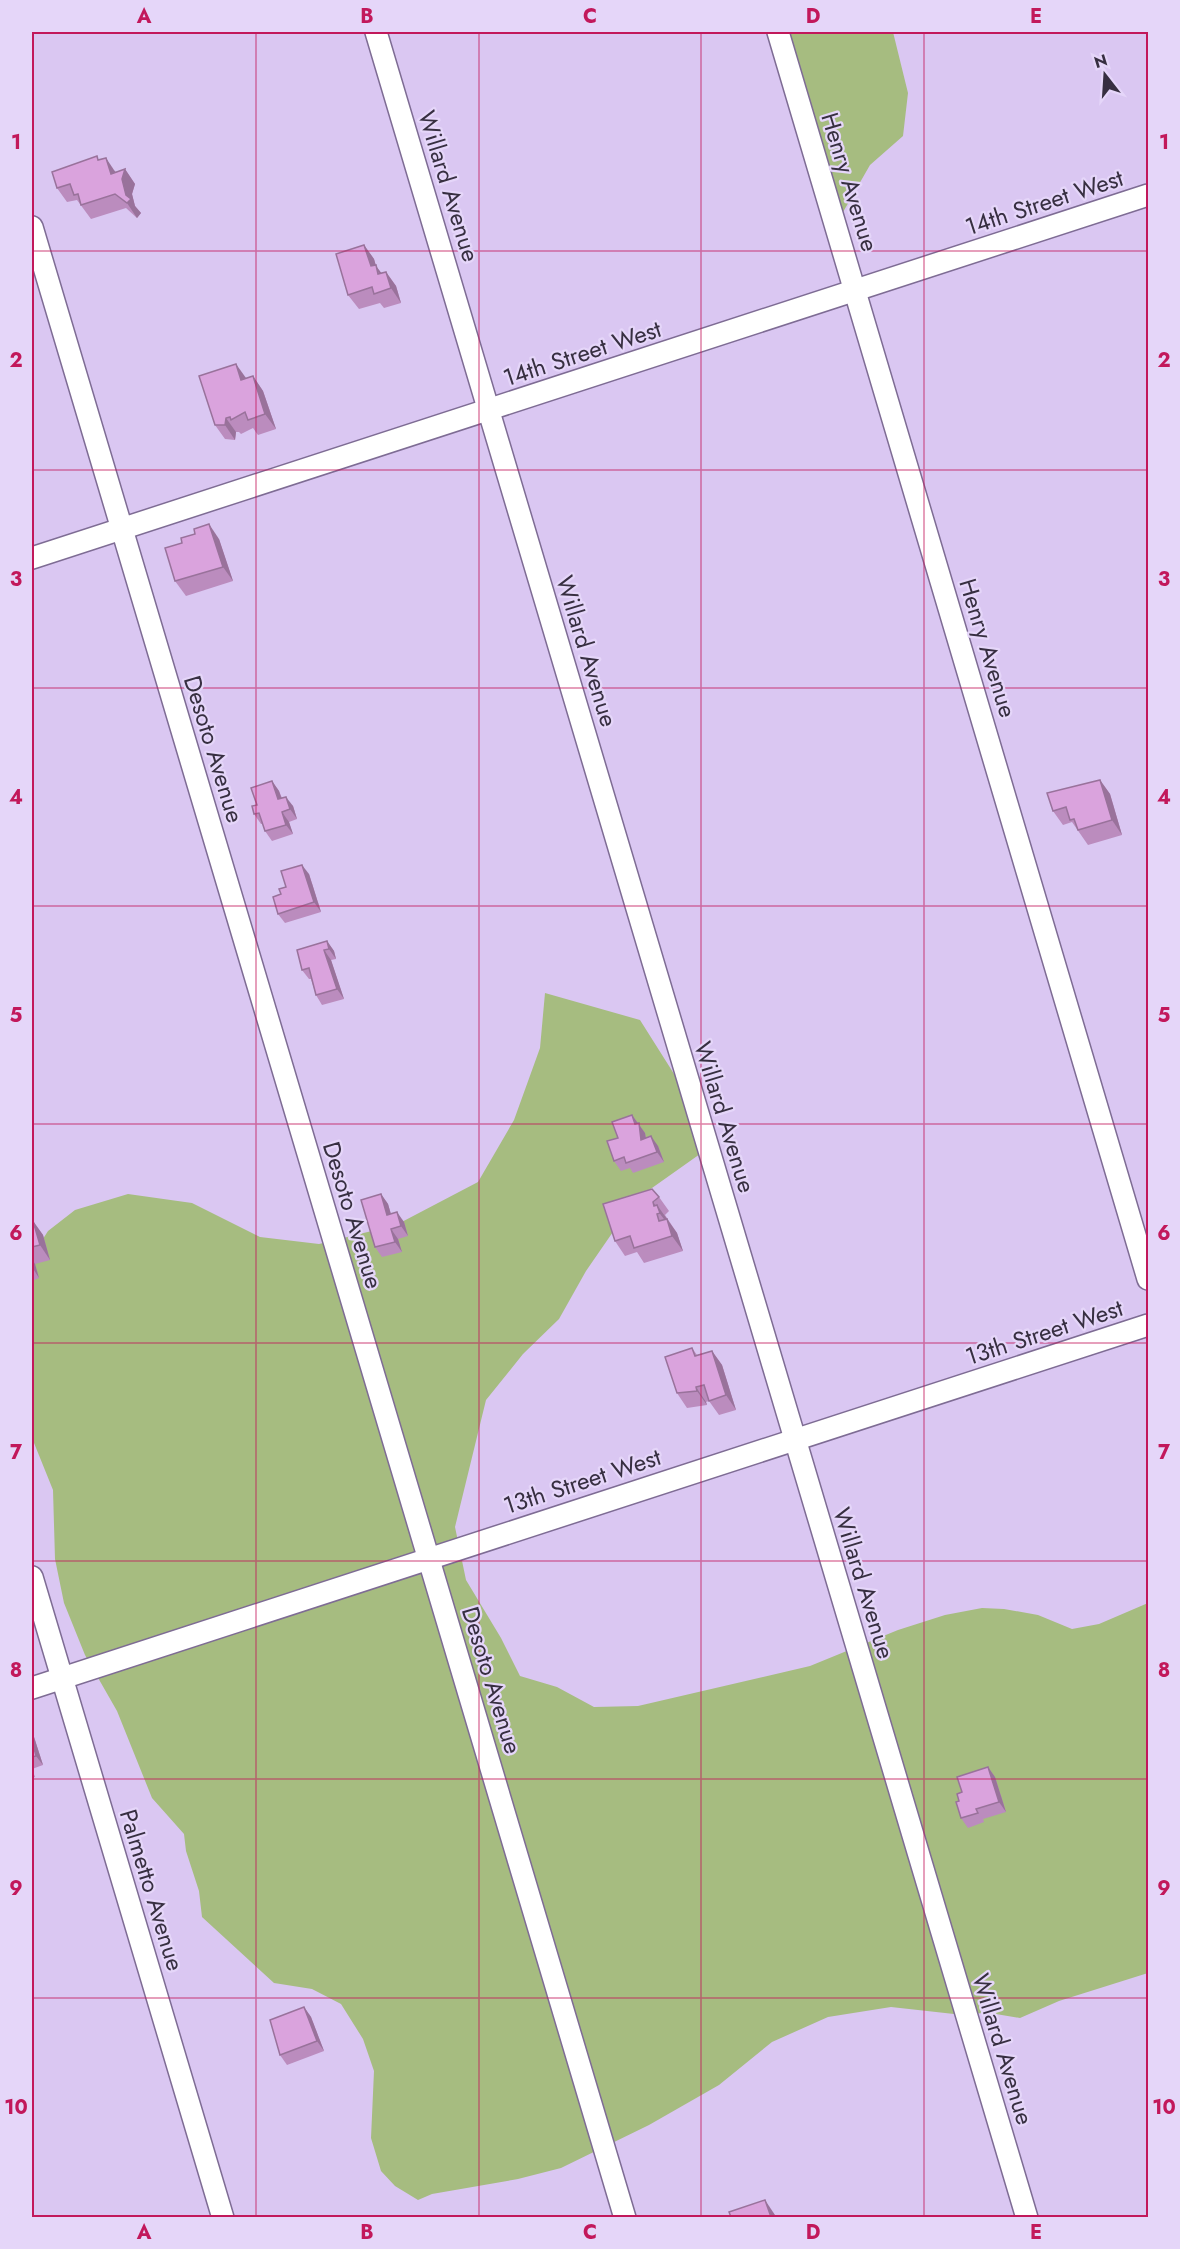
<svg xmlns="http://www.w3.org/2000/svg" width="1180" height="2249" font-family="Jost,sans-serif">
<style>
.green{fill:#a6bc80}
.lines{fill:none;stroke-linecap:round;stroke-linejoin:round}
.minor-casing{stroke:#7e6c94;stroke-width:24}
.minor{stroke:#fff;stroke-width:21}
.wall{fill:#bb8cbe}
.shaded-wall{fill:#99729b}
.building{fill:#daa3dd;stroke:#99729b;stroke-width:1.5}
.grid{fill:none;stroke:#c2185b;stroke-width:1.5;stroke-opacity:0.55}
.labels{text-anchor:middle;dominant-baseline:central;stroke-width:4.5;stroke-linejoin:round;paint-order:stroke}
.street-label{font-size:24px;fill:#372f41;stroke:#e5d6f9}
.neatline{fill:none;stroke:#c2185b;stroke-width:2}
.grid-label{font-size:20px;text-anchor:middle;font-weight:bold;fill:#c2185b}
</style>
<rect width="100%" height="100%" fill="#dac7f2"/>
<g class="green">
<polygon points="778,32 893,32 908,93 903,136 870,165 835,226"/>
<polygon points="545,993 640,1020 717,1142 635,1200 586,1271 559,1319 523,1354 486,1400 455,1527 466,1580 501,1638 520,1676 557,1687 594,1707 638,1706 810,1666 898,1630 945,1615 982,1608 1004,1609 1038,1615 1072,1629 1099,1624 1148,1603 1148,1973 1059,2001 1020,2018 990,2013 954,2014 891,2007 828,2017 772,2042 719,2085 649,2125 561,2168 518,2179 432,2194 418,2200 395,2186 381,2171 371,2138 374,2071 363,2039 341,2004 312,1989 274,1983 202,1917 199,1891 186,1851 184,1834 152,1798 117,1711 85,1655 64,1603 55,1559 53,1490 32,1438 32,1256 48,1231 75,1210 128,1194 192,1203 260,1237 319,1244 396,1225 478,1182 514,1120 540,1048"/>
</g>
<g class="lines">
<defs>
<g id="minor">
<polyline points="376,32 1027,2218"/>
<polyline points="778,32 1148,1279"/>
<polyline points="32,227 625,2218"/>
<polyline points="32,558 1148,195"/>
<polyline points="32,1577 223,2218"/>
<polyline points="32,1688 1148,1325"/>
</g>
</defs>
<use href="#minor" class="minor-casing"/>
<use href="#minor" class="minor"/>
</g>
<g class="wall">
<polygon points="100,160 116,172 125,169 135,184 132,194 135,206 141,213 137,218 126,208 91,219 77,200 67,202 57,188"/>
<polygon points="364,245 374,259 376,266 381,273 386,272 396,286 401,303 384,308 380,303 359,309 348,295"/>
<polygon points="253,376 263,391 276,429 258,435 253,428 241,434 239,432 236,432 235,440 225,439 215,425 246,378"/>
<polygon points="219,539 233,581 186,596 175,581 182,543"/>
<polygon points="1100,780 1110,794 1122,835 1088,845 1072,822 1063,825 1053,811"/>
<polygon points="272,781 279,791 282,798 293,806 297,819 289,822 293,834 272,841 265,831 263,824 261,824 254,814 257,805"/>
<polygon points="309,874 321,912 285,923 278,914 281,894 286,887"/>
<polygon points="327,941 334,951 336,959 331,960 344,999 322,1005 316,995 311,979 309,979 302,970"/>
<polygon points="632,1115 645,1133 646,1138 658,1146 664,1162 633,1173 630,1168 621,1171 614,1161 618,1138"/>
<polygon points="381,1194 388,1204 391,1214 404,1222 408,1236 398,1239 402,1252 382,1257 375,1247"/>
<polygon points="659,1197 669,1211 665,1215 677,1233 683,1251 644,1263 637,1252 625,1256 615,1241"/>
<polygon points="32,1221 33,1221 43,1235 50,1260 35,1264 39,1278 32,1281"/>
<polygon points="692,1348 697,1355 712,1351 722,1365 736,1410 719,1415 709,1401 706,1402 707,1405 687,1408 677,1393"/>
<polygon points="32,1733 34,1737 43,1765 32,1769 35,1777 32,1778"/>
<polygon points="988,1767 995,1777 1006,1812 983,1819 984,1822 968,1828 961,1818 962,1792"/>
<polygon points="304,2007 311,2017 324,2051 287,2065 280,2055"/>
</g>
<g class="shaded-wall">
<polygon points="106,158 116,173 111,174"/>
<polygon points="125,169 135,184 132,194 135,206 141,213 137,218 127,203 126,195 122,179"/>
<polygon points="364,245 374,259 376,266 386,279 371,266"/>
<polygon points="386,272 396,286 401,303 391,288"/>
<polygon points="236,364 246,378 241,380"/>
<polygon points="253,376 263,391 276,429 265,414"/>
<polygon points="226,418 236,432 235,440 225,425"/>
<polygon points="209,524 219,539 233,581 223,567"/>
<polygon points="1100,780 1110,794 1122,835 1112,820"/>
<polygon points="272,781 279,791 285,809 278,799"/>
<polygon points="286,797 293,806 297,819 290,809"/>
<polygon points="282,812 289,822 293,834 286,825"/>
<polygon points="302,865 309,874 321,912 314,902"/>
<polygon points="327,941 334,951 336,959 329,949"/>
<polygon points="324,950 331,960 344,999 337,989"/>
<polygon points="632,1115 645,1133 648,1150 641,1140"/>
<polygon points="651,1136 658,1146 664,1162 657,1152"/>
<polygon points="381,1194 388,1204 394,1225 387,1215"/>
<polygon points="653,1202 659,1211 657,1205 677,1233 683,1251 672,1236 670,1227 654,1206"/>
<polygon points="397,1212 404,1222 408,1236 401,1226"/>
<polygon points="33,1221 43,1235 50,1260 40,1245"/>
<polygon points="391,1229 398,1239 402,1252 395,1242"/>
<polygon points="32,1259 35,1264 39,1278 32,1267"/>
<polygon points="712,1351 722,1365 736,1410 726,1395"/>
<polygon points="696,1387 706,1402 707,1405 697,1391"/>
<polygon points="32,1733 34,1737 43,1765 36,1756 32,1740"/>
<polygon points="988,1767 995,1777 1006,1812 999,1802"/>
<polygon points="304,2007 311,2017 324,2051 317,2041"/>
<polygon points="765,2200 775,2215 776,2217 771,2217"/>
</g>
<g class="building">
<polygon points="97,156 98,160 106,158 111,174 125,169 122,179 126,195 131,199 127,203 115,194 81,205 78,194 74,195 70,184 57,188 52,172"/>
<polygon points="364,245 371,266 376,265 378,274 386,272 391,288 374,294 372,287 348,295 336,254"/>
<polygon points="236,364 241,380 253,376 265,414 248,420 245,412 231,420 230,417 226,418 225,425 215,425 199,376"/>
<polygon points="209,524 223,567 175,581 165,548 182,543 181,538 195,534 194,529"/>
<polygon points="1100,780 1112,820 1078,830 1074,819 1070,820 1066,807 1053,811 1047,793"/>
<polygon points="272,781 278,799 286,797 290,809 282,812 286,825 265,831 259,813 254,814 252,806 257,805 251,788"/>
<polygon points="302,865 314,902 278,914 273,897 281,894 279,889 286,887 281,871"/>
<polygon points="327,941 329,949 324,950 337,989 316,995 309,968 302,970 297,950"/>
<polygon points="632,1115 635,1124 639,1123 641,1140 651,1136 657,1152 626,1163 624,1157 614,1161 607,1141 618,1138 612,1122"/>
<polygon points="652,1189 659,1197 653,1202 654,1206 657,1205 660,1213 657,1214 659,1221 667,1219 672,1236 634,1248 630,1236 615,1241 603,1204"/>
<polygon points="381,1194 387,1215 397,1212 401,1226 391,1229 395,1242 375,1247 361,1200"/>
<polygon points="32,1221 33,1221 40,1245 32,1247"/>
<polygon points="692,1348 695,1356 712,1351 726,1395 709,1401 704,1385 696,1387 697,1391 677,1393 665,1357"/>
<polygon points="32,1740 36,1756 32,1757"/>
<polygon points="988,1767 999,1802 976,1809 978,1813 961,1818 956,1802 959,1801 957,1794 962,1792 957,1777"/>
<polygon points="304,2007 317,2041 280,2055 270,2020"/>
<polygon points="765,2200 771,2217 731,2217 729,2212"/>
</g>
<path class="grid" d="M256,32V2218M479,32V2218M701,32V2218M924,32V2218M32,251H1148M32,470H1148M32,688H1148M32,906H1148M32,1124H1148M32,1343H1148M32,1561H1148M32,1779H1148M32,1998H1148"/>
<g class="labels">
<g class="street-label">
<text transform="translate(850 182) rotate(73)">Henry Avenue</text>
<text transform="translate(449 186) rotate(73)">Willard Avenue</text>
<text transform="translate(1044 202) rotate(-18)">14th Street West</text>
<text transform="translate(582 353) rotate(-18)">14th Street West</text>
<text transform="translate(988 648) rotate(73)">Henry Avenue</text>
<text transform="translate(587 651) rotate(73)">Willard Avenue</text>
<text transform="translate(214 749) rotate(73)">Desoto Avenue</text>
<text transform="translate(725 1117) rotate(73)">Willard Avenue</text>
<text transform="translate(353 1215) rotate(73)">Desoto Avenue</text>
<text transform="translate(1044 1332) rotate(-18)">13th Street West</text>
<text transform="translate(582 1481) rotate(-18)">13th Street West</text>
<text transform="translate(864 1583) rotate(73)">Willard Avenue</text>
<text transform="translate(492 1680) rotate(73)">Desoto Avenue</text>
<text transform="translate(152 1890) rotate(73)">Palmetto Avenue</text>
<text transform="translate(1003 2049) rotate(73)">Willard Avenue</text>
</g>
</g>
<rect width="1180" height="2249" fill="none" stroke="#e5d6f9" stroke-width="66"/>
<g transform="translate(1105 75) rotate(343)" stroke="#e5d6f9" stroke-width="4.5" paint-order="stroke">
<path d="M0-4.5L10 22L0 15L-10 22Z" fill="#372f41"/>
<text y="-9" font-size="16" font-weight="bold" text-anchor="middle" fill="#372f41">N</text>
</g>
<rect x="33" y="33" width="1114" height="2183" class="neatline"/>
<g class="grid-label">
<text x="144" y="23">A</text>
<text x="367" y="23">B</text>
<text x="590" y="23">C</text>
<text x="813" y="23">D</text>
<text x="1036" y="23">E</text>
<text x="16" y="149">1</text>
<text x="1164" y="149">1</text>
<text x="16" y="367">2</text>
<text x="1164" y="367">2</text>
<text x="16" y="586">3</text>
<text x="1164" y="586">3</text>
<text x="16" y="804">4</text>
<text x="1164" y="804">4</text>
<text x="16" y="1022">5</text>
<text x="1164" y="1022">5</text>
<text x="16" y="1240">6</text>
<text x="1164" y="1240">6</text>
<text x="16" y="1459">7</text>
<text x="1164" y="1459">7</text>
<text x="16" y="1677">8</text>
<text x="1164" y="1677">8</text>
<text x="16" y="1895">9</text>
<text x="1164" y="1895">9</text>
<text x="16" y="2114">10</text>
<text x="1164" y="2114">10</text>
<text x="144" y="2239">A</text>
<text x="367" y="2239">B</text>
<text x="590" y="2239">C</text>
<text x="813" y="2239">D</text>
<text x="1036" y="2239">E</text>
</g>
</svg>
